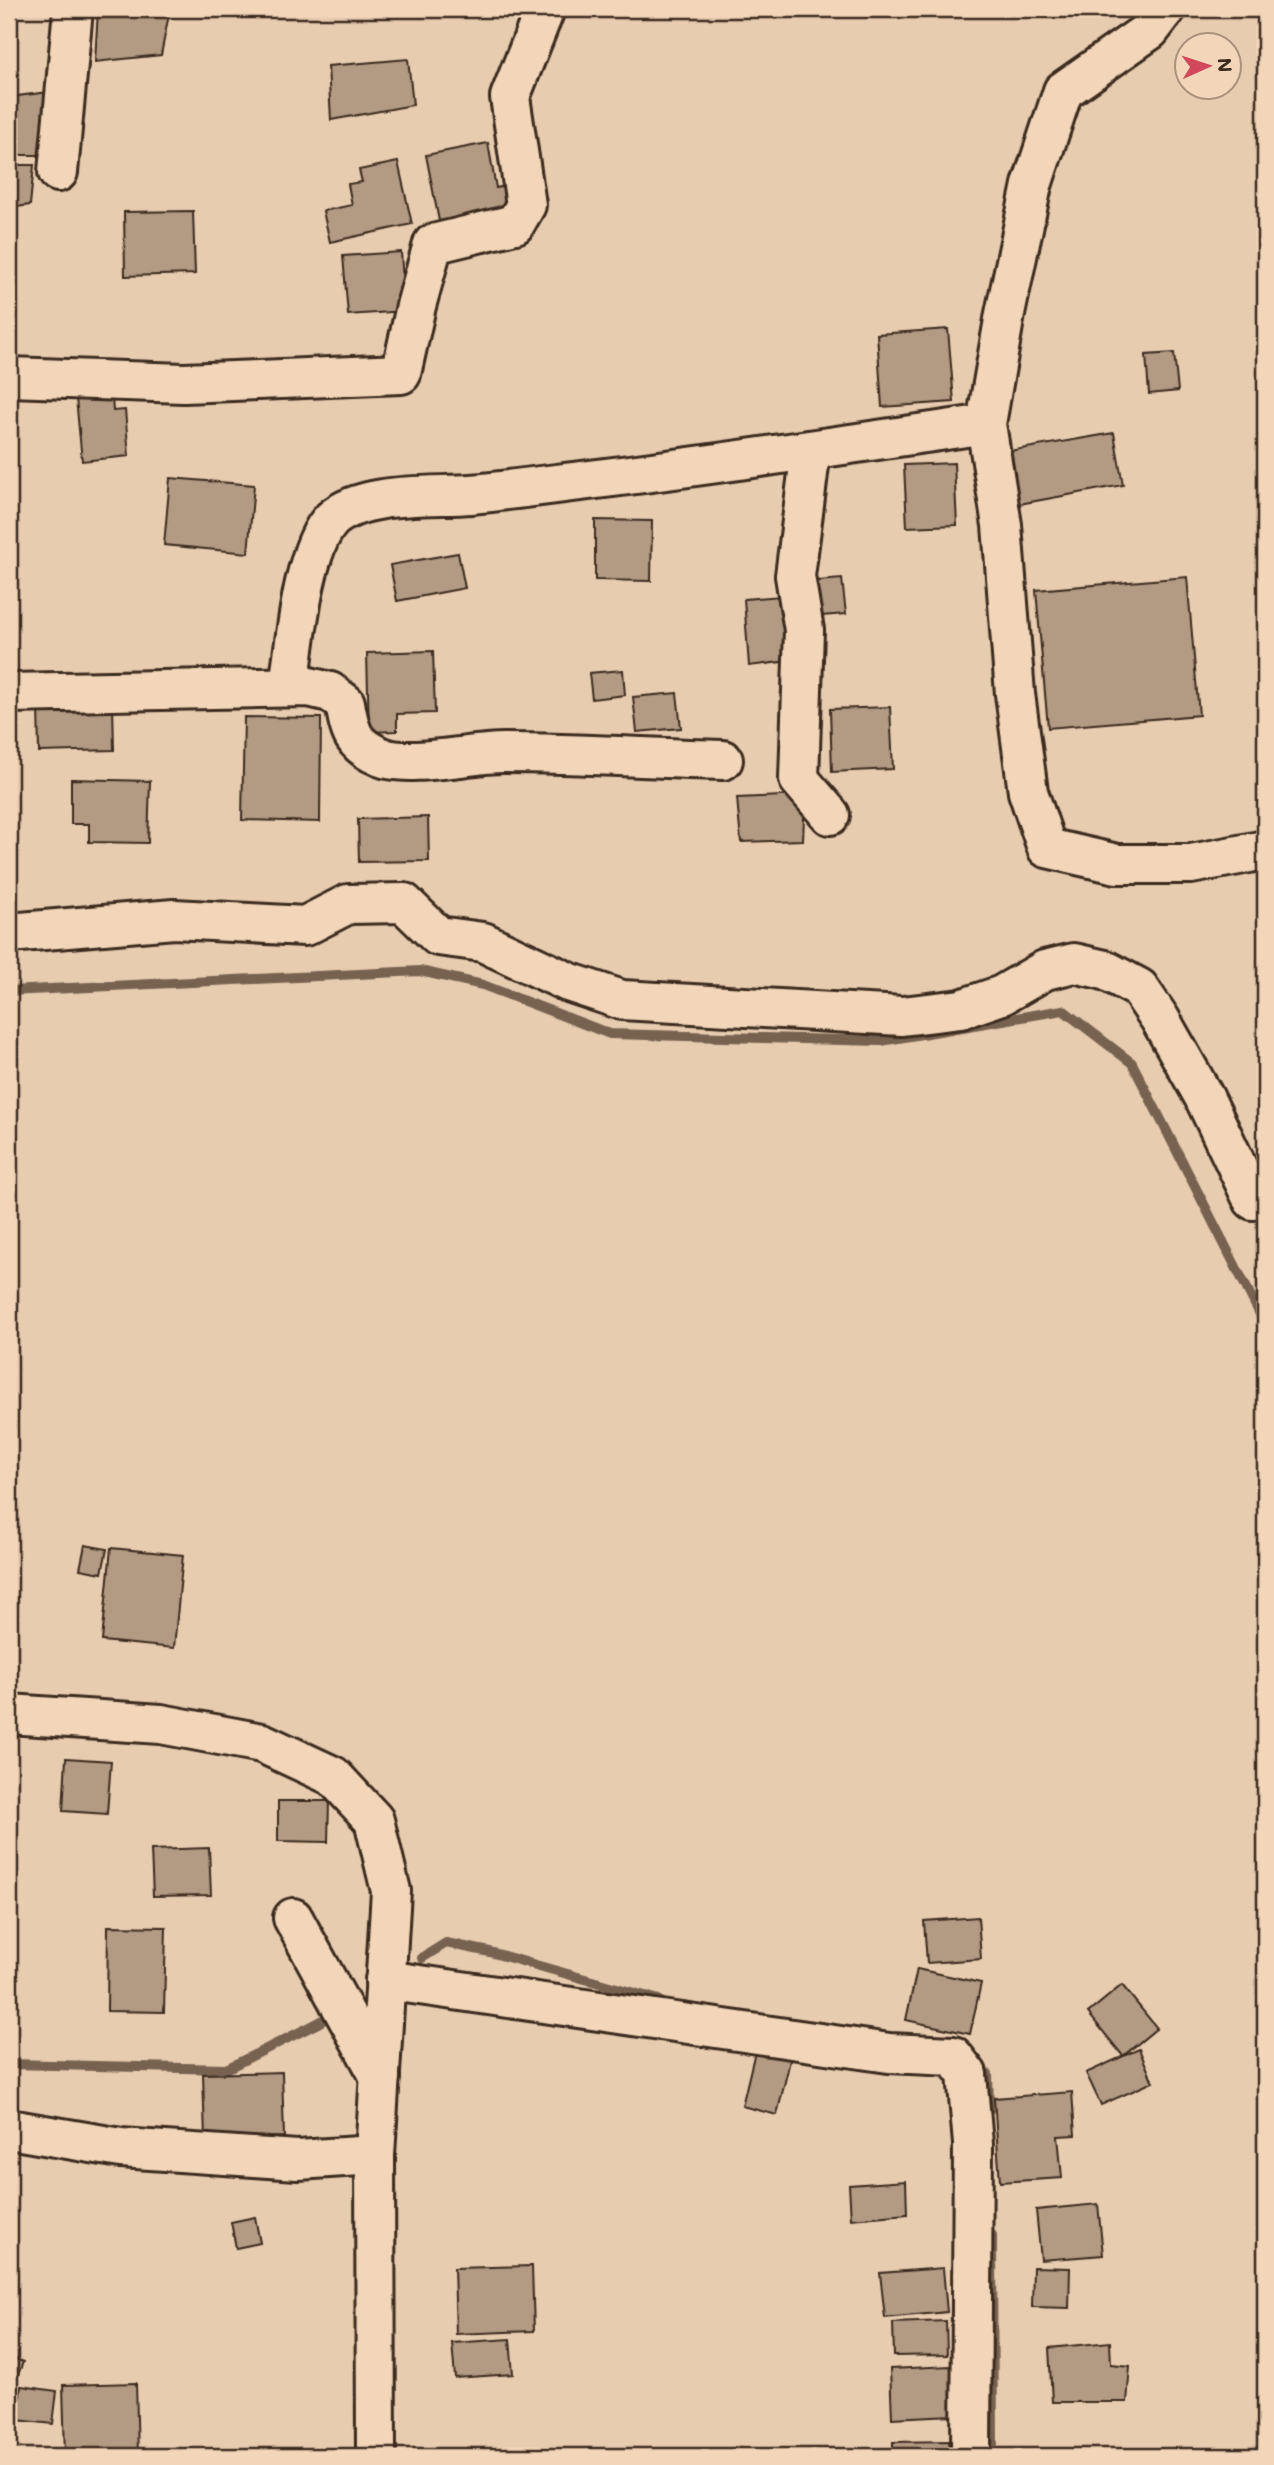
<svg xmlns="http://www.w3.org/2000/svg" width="1274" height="2465" font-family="Mali,sans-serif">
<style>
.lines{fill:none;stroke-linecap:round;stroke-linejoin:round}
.stream{stroke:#766250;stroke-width:10}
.building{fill:#b29a83;stroke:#3b2a1e;stroke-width:2}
.street-casing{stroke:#3b2a1e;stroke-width:44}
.street{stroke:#f3d6b9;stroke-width:38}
</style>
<rect width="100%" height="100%" fill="#e8ccb0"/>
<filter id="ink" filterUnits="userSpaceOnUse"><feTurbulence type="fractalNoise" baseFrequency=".0143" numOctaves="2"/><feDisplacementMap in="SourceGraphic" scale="14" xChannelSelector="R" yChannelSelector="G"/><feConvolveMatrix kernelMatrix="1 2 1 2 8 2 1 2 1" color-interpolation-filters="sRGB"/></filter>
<g filter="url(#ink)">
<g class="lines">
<g class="stream">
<polyline points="9,991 420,971 483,985 610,1034 881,1041 1063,1010 1132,1063 1265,1324"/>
<polyline points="422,1958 446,1943 490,1952 659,2000"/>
<polyline points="9,2064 226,2069 318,2023 336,2012"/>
<polyline points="988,2074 989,2110"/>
<polyline points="992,2235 993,2456"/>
</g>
</g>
<g class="building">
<polygon points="98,9 170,9 161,55 95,62"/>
<polygon points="408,59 413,105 331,120 328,66"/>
<polygon points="50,92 42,155 9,155 9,97"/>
<polygon points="488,143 496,188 511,185 516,206 439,221 426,155"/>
<polygon points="398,162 412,224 330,242 323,211 352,205 348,184 362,182 359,170"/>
<polygon points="9,165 34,165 30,205 9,208"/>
<polygon points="193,211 195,274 125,276 124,212"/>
<polygon points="401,252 405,311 348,315 343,256"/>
<polygon points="948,329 954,402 882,407 877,334"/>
<polygon points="1174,353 1178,391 1149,394 1146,355"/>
<polygon points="111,385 113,411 125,410 129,456 82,461 75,388"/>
<polygon points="1114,433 1123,485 1019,504 1009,451"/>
<polygon points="954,463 957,525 907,527 904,465"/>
<polygon points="170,478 254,485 248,553 164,545"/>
<polygon points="595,520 652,521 651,581 595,580"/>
<polygon points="458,553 465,588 397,601 390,565"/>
<polygon points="1187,577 1199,715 1048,728 1036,590"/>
<polygon points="842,579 846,614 809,617 806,582"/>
<polygon points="794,595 797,660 749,666 744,599"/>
<polygon points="433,651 435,713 397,714 397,731 369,732 367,653"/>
<polygon points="623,670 625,695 592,699 589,673"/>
<polygon points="677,693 681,728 637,732 633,697"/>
<polygon points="113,703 114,750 39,752 38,705"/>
<polygon points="890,707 893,769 832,772 830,709"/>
<polygon points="244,717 321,718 320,822 242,820"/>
<polygon points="71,779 150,781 148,843 89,842 89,824 71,824"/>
<polygon points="805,795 803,840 741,842 737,798"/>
<polygon points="428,817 429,861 359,862 358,819"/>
<polygon points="85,1545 107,1549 102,1573 80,1569"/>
<polygon points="111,1548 183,1555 174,1648 102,1641"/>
<polygon points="66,1758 111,1761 107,1814 63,1811"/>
<polygon points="278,1801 329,1801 328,1842 278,1841"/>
<polygon points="209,1848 211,1895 153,1896 151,1850"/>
<polygon points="978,1917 981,1959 927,1963 924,1921"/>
<polygon points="108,1926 166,1927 164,2012 107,2011"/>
<polygon points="917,1969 981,1983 970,2034 906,2020"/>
<polygon points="1122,1985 1157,2028 1123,2056 1088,2013"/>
<polygon points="757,2043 792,2052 777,2115 742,2106"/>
<polygon points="1139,2049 1153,2082 1101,2105 1086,2073"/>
<polygon points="282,2072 284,2137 205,2139 203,2074"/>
<polygon points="1072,2092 1075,2135 1058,2136 1062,2178 1000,2182 994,2098"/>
<polygon points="906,2181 907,2214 851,2219 849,2185"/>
<polygon points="1098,2204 1103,2255 1041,2260 1036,2210"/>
<polygon points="255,2217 260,2243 236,2248 231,2222"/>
<polygon points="532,2266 534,2331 456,2334 454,2268"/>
<polygon points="1033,2267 1070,2268 1069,2308 1032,2307"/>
<polygon points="943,2268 947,2312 885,2318 880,2273"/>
<polygon points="946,2321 947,2355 894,2356 893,2323"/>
<polygon points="510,2339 513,2374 455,2378 452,2343"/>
<polygon points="1110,2342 1111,2364 1130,2366 1127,2402 1052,2402 1049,2348"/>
<polygon points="9,2356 23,2362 9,2398"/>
<polygon points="951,2366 953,2415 892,2418 890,2369"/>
<polygon points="136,2383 138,2456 65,2456 63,2385"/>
<polygon points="21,2386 57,2391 53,2424 17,2420"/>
<polygon points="949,2441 950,2456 893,2456 893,2442"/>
<polygon points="315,2450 315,2456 274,2456 274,2452"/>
</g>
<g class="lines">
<defs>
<g id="street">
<polyline points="1166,9 1150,30 1063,91 1032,185 1005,314 986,424 1002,525 1015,694 1028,792 1047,848 1117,864 1191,864 1265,850"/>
<polyline points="58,172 73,9"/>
<polyline points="9,377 184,383 401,374 416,306 433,244 515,224 526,205 510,97 545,9"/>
<polyline points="811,450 795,576 804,630 799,779 830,815"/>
<path d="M289,687C295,645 303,548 332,519C363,491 431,497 471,494C513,490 555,484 597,479C727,463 857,443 986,424"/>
<path d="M9,693L309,687L330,692L345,703C350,732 352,745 381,757C408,768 472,753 503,753C577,753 650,758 723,760"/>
<polyline points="9,933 174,919 305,926 348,904 404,903 438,936 483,942 568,982 622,1000 902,1016 961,1009 1002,995 1045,970 1074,963 1105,970 1139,988 1160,1019 1204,1097 1253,1200"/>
<polyline points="9,1714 161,1724 262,1743 333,1776 374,1820 391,1891 375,2155 376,2456"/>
<polyline points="293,1918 380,2077"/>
<polyline points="385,1980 889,2053 953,2056 967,2074 973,2144 971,2456"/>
<polyline points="9,2129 121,2148 298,2160 375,2155"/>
</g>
</defs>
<use href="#street" class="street-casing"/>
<use href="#street" class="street"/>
</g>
</g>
<rect width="1274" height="2465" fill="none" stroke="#f3d6b9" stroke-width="35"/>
<rect x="18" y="18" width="1239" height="2430" fill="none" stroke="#3b2a1e" stroke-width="2.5" filter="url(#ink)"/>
<g transform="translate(1208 66) rotate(87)"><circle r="33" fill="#f3d6b9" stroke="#a9917b" stroke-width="2"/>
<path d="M0-5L12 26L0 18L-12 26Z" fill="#d1495b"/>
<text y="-10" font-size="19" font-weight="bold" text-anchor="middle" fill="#3b2a1e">N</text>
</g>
</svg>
